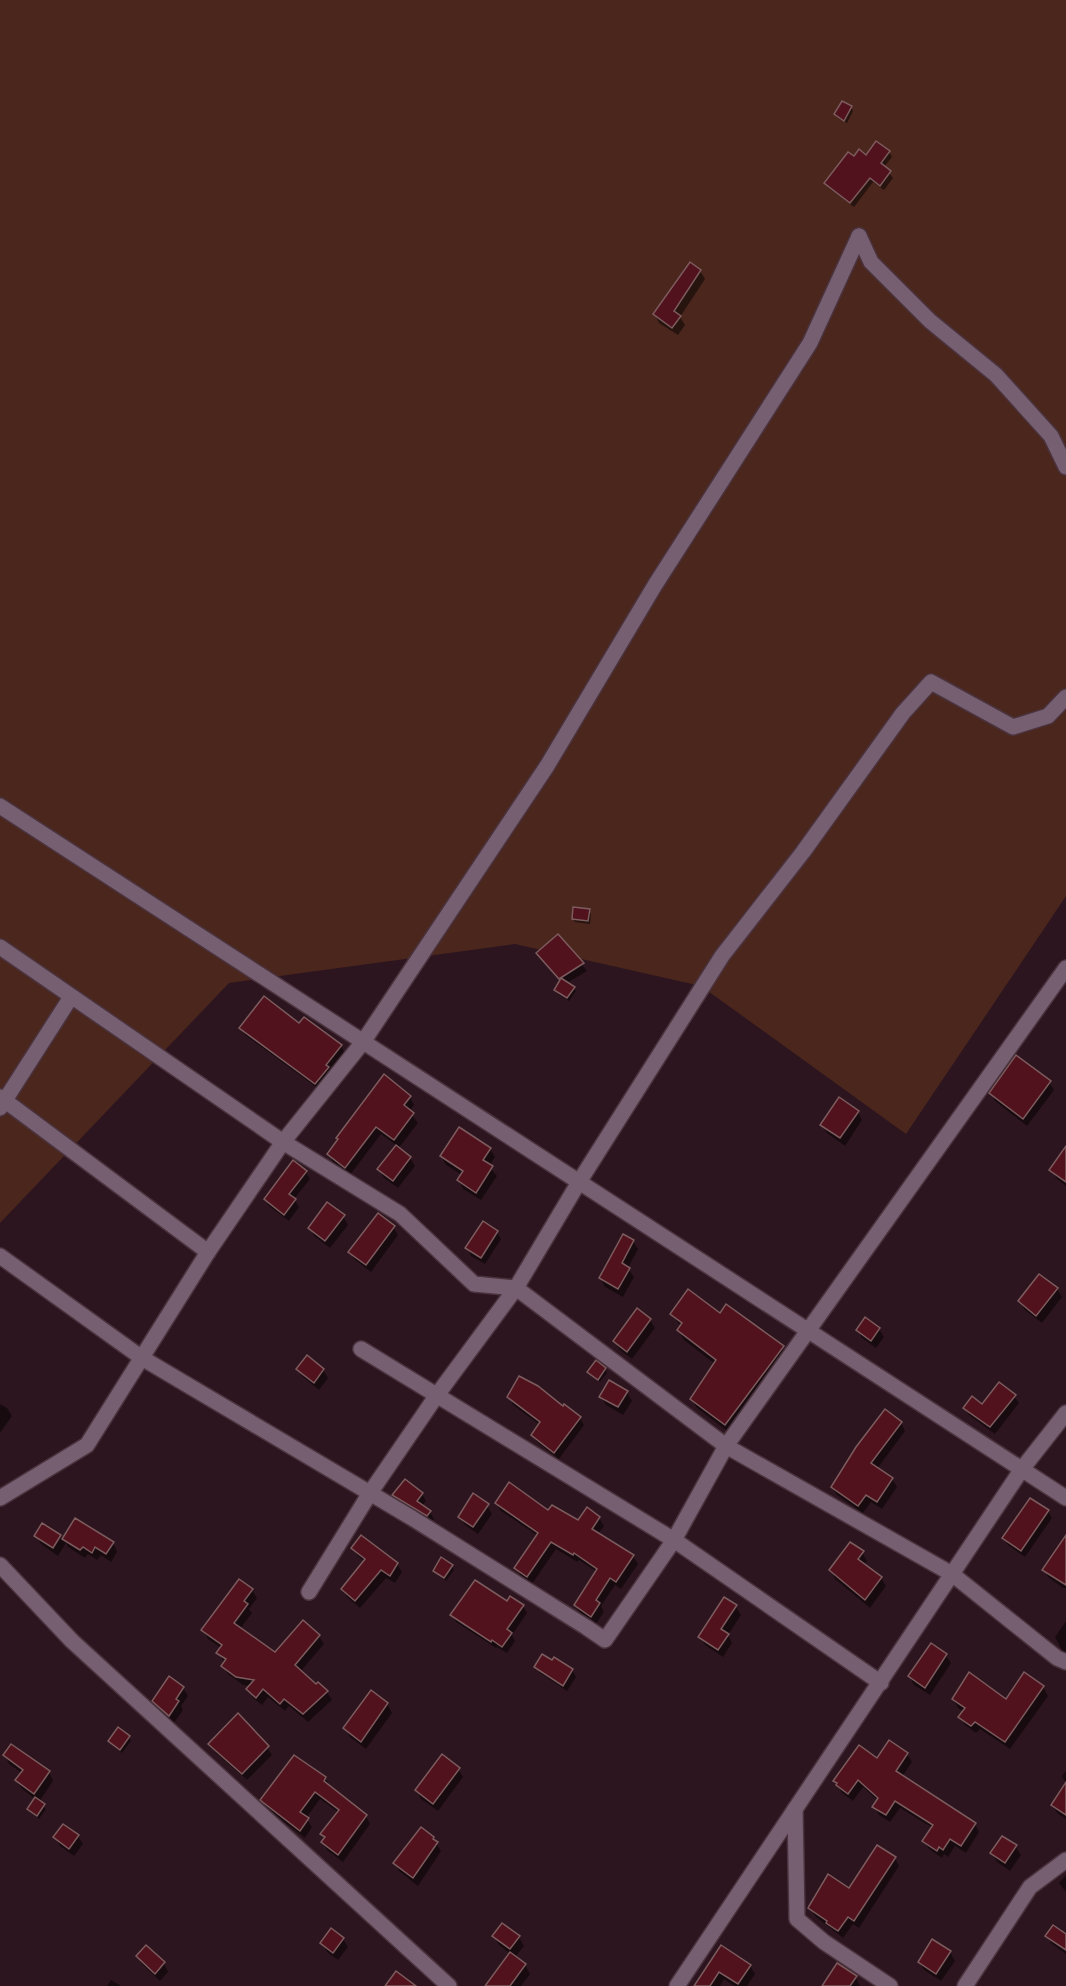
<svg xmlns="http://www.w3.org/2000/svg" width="1066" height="1986" font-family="'Noto Sans',sans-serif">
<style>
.green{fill:#4a261d}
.shadow{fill:#0007}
.building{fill:#51121d;stroke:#7c5c5e;stroke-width:1.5}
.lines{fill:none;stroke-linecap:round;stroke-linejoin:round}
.minor-casing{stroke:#4a333d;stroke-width:18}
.tertiary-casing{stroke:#4a333d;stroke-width:18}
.minor{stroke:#775f72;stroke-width:15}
.tertiary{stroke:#775f72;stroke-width:15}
</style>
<rect width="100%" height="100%" fill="#2d151f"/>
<polygon class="green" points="0,0 1066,0 1066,896 906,1134 701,986 515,944 229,983 0,1223"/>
<g class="shadow">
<polygon points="851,107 853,111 847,123 838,118 836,114"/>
<polygon points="889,152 892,157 884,167 893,178 884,190 873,182 854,207 829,188 826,183 854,158"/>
<polygon points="700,271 705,279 680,317 685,325 678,335 659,323 655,314"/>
<polygon points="589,911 591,914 590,924 575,922 573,919"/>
<polygon points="558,936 587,971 567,983 576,991 569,1001 558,994 556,990 561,982 538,953"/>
<polygon points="300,1025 341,1046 345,1053 330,1072 320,1090 245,1035 241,1028"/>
<polygon points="1049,1082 1054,1090 1027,1126 995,1101 991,1093"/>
<polygon points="410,1097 414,1105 409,1111 418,1123 398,1149 410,1158 415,1166 398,1188 384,1178 379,1169 397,1146 381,1134 350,1175 333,1162 329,1154"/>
<polygon points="858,1112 862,1120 845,1146 827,1133 822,1125"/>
<polygon points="490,1149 495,1157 489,1166 497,1176 481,1200 463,1189 459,1181 462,1175 446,1165 441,1156"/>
<polygon points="1066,1149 1066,1186 1057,1179 1052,1171"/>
<polygon points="306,1172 310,1179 294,1199 299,1207 289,1221 269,1206 265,1199"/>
<polygon points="343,1216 348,1225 330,1248 314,1236 310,1228"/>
<polygon points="393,1227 398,1235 371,1272 354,1259 350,1252"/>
<polygon points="497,1232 501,1239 485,1264 471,1256 467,1248"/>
<polygon points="633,1241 638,1249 628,1268 634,1277 623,1297 605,1287 600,1278"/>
<polygon points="1057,1289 1062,1297 1042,1323 1025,1310 1020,1302"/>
<polygon points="671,1314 720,1315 782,1347 788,1357 731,1434 697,1408 691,1399 715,1364 684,1340 678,1330 681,1326"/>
<polygon points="650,1320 655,1328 632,1359 620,1350 615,1342"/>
<polygon points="879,1329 884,1337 876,1348 862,1338 858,1330"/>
<polygon points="298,1369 323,1370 328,1378 319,1390 303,1377"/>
<polygon points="605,1369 607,1373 600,1382 589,1372"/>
<polygon points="627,1392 632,1401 623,1415 606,1405 601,1397"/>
<polygon points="1014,1396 1019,1403 995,1434 969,1415 965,1408 983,1406"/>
<polygon points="509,1397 563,1408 580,1418 584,1425 559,1459 537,1442 532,1435 540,1425 513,1405"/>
<polygon points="0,1404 7,1408 12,1416 0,1433"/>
<polygon points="901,1423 905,1431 877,1469 892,1479 897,1487 882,1509 871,1502 863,1513 837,1495 832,1487"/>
<polygon points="405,1481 422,1494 426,1501 422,1506 430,1512 434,1519 431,1522 398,1502 394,1495"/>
<polygon points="496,1503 549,1512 579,1521 599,1518 604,1526 598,1534 633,1556 638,1564 621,1589 615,1585 601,1606 604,1612 596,1624 580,1613 575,1605 597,1572 579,1560 577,1562 556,1549 532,1584 521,1576 516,1568 538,1536 501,1511"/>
<polygon points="487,1505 492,1514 478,1534 465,1525 460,1517"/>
<polygon points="1048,1511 1052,1518 1025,1557 1008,1545 1004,1538"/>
<polygon points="75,1520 113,1543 117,1552 111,1562 101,1555 97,1560 88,1554 85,1558 68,1547 66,1543 58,1556 41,1544 36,1536 60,1536 63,1540"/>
<polygon points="1066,1538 1066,1588 1063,1588 1048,1577 1044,1570"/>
<polygon points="353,1548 397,1564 402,1572 395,1583 386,1578 360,1608 347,1597 342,1589 365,1562 358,1556"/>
<polygon points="862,1552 867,1561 864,1565 881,1578 886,1586 870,1608 835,1579 831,1570"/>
<polygon points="452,1566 454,1570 446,1581 434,1571"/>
<polygon points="252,1590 257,1598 249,1609 252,1613 240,1629 275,1654 319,1636 324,1644 300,1672 316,1686 327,1692 332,1700 308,1722 289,1706 285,1711 268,1697 262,1705 253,1698 248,1689 251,1686 243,1685 228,1674 223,1666 225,1663 218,1653 221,1648 208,1639 203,1630"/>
<polygon points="508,1603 523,1606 527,1613 512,1635 515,1641 507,1653 497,1647 496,1648 456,1622 452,1615"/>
<polygon points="736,1607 741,1615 728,1635 732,1643 723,1657 705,1645 700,1637"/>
<polygon points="1066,1621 1066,1653 1062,1650 1055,1637"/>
<polygon points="946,1655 951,1663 930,1695 914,1685 909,1676"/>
<polygon points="536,1667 572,1670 576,1677 567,1691 540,1673"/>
<polygon points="1025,1675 1043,1687 1048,1696 1010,1749 980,1729 976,1733 965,1725 960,1717 964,1712 958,1708 954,1700 1006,1701"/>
<polygon points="183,1688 188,1696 181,1706 183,1710 174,1723 158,1709 153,1701"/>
<polygon points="372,1693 387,1704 392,1713 366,1749 350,1737 345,1728"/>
<polygon points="129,1737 131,1741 122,1753 109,1741"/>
<polygon points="210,1744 267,1747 272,1755 247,1780 215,1752"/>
<polygon points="907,1754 912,1762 902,1777 975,1824 979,1832 966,1853 955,1846 948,1857 944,1854 942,1858 929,1849 924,1841 933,1828 900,1808 890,1822 879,1815 874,1807 878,1801 863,1787 853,1801 842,1793 835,1781 878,1760"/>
<polygon points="5,1755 49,1772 53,1781 39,1802 46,1809 39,1819 28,1809 35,1799 22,1789 17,1781 22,1773 9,1764"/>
<polygon points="458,1769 463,1777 438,1811 421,1799 417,1791"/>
<polygon points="1066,1771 1066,1783 1062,1776"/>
<polygon points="325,1778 330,1786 366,1816 370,1824 343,1862 327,1850 323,1843 325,1839 322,1834 339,1813 320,1799 306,1818 312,1827 305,1838 266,1808 262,1800"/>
<polygon points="1066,1785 1066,1819 1057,1813 1052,1805"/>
<polygon points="78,1836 83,1844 74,1856 60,1846 55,1837"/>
<polygon points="433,1838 441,1851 418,1886 399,1871 395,1863"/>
<polygon points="1016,1847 1021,1855 1010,1871 997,1862 992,1853"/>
<polygon points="895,1858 899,1866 859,1928 853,1924 843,1938 815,1916 810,1908 849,1890"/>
<polygon points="1066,1875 1066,1892 1059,1883"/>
<polygon points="332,1930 343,1939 348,1947 338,1960 327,1952 322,1943"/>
<polygon points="494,1936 519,1937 524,1946 515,1957 525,1965 530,1974 521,1986 487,1986 511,1954 499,1945"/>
<polygon points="1047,1936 1066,1936 1066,1954 1052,1944"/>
<polygon points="721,1947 750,1966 755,1974 747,1986 734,1986 724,1979 720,1986 701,1986"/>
<polygon points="950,1952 955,1961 941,1981 924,1970 919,1962"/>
<polygon points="138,1956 164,1963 168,1972 160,1981 143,1965"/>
<polygon points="856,1977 860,1986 824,1986"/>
<polygon points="111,1980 121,1986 107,1986"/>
</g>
<g class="building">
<polygon points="842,101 852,106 844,121 834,114"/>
<polygon points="876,141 890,151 881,163 891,171 880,186 870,178 850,203 824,183 848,152 854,156 859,149 866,155"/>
<polygon points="690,262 701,270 674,311 681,316 672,328 653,314"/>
<polygon points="573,907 590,909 588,921 572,919"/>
<polygon points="558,934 584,963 559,979 536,953"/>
<polygon points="561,978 575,987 567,998 554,990"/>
<polygon points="264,996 299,1023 304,1017 342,1045 326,1065 329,1067 315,1084 239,1028"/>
<polygon points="1016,1055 1051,1081 1023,1119 989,1093"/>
<polygon points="384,1074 411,1096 404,1105 414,1113 394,1140 376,1127 345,1168 327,1154 338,1139 336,1138"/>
<polygon points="839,1097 859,1111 840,1138 820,1125"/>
<polygon points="459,1127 491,1148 483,1160 493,1166 476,1193 457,1180 463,1171 440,1156"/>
<polygon points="396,1145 411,1157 393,1181 377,1169"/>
<polygon points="1066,1146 1066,1182 1049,1170"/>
<polygon points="293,1160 307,1171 289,1194 296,1199 284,1215 264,1199"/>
<polygon points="327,1202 345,1215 325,1241 308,1228"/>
<polygon points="378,1213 395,1226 366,1265 348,1252"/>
<polygon points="483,1221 498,1231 481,1258 465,1248"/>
<polygon points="623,1234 634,1240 622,1263 630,1268 618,1289 599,1278"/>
<polygon points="1039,1274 1058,1288 1036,1316 1018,1301"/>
<polygon points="688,1289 720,1313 726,1304 784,1346 725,1425 690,1399 716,1360 677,1330 682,1323 670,1314"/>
<polygon points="637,1308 651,1319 627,1352 613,1341"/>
<polygon points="865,1317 880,1328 871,1341 856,1330"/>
<polygon points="307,1355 324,1369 314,1383 296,1369"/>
<polygon points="596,1360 606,1368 598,1380 587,1372"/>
<polygon points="519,1376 538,1386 563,1406 564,1404 581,1417 554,1453 531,1435 540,1422 507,1397"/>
<polygon points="609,1380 628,1391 618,1407 599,1397"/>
<polygon points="999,1382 1016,1395 990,1427 963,1408 972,1396 982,1404"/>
<polygon points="885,1409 902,1422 871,1463 893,1478 877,1502 866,1495 858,1506 831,1487 856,1447"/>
<polygon points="405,1479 423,1493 417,1501 431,1511 427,1516 392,1495"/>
<polygon points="509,1482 548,1510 552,1505 578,1520 587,1507 600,1517 592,1529 634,1555 616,1582 610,1578 596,1600 600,1603 591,1617 574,1605 597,1569 574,1553 573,1555 551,1542 527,1577 514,1568 538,1533 495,1503"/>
<polygon points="473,1493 489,1504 473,1527 458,1517"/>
<polygon points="1030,1498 1049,1510 1021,1551 1002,1538"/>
<polygon points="75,1518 114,1542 106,1554 95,1547 92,1553 83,1547 80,1550 62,1539"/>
<polygon points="42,1523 61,1535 53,1548 34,1536"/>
<polygon points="361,1535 398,1563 390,1576 381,1570 355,1601 341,1589 365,1559 351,1548"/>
<polygon points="1066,1535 1066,1585 1042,1570"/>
<polygon points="850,1542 864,1551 858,1559 882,1577 865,1600 829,1570"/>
<polygon points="441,1557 453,1565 444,1578 433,1571"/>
<polygon points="239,1579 253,1589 244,1601 248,1604 234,1623 275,1652 303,1620 320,1635 295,1665 316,1684 318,1682 328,1691 303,1714 284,1699 280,1704 263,1689 256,1698 246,1689 254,1680 236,1677 221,1666 226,1659 216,1653 222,1645 201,1630"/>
<polygon points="475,1580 507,1601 510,1596 524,1605 507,1629 512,1633 502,1647 492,1640 491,1642 450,1615"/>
<polygon points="724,1597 737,1605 721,1629 729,1634 718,1650 698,1637"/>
<polygon points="931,1643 947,1654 925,1688 908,1676"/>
<polygon points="542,1654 552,1660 554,1657 573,1669 563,1686 534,1667"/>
<polygon points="969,1672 1006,1699 1024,1672 1044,1686 1005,1742 975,1722 971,1726 958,1717 965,1708 952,1699"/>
<polygon points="169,1676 184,1687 176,1699 179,1701 169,1716 152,1701"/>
<polygon points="371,1690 388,1703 361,1742 343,1728"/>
<polygon points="238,1713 269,1746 242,1774 208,1744"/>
<polygon points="118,1727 130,1736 120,1750 108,1741"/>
<polygon points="889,1740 908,1753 896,1771 976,1823 961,1846 950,1839 943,1850 939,1847 937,1851 922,1841 933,1825 895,1801 886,1815 872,1807 878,1798 858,1780 848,1794 836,1785 837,1783 833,1781 859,1745 877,1758"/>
<polygon points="11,1744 50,1771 34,1794 15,1780 23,1770 3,1755"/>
<polygon points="442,1754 460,1768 433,1804 415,1790"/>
<polygon points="294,1755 326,1777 324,1781 367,1815 338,1855 321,1842 325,1837 320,1834 339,1810 315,1792 300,1812 309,1818 300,1831 260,1800"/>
<polygon points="1066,1782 1066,1815 1051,1805"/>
<polygon points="35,1797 45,1804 37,1816 27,1809"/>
<polygon points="63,1824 79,1835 69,1849 53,1837"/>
<polygon points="421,1827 434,1837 433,1839 438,1842 413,1878 393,1863"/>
<polygon points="1002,1836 1017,1845 1005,1863 990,1853"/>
<polygon points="877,1845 896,1857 854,1921 848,1917 838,1931 826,1923 827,1921 808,1908 809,1906 828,1874 849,1888"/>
<polygon points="502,1923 520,1936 510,1949 492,1936"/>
<polygon points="1053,1925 1066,1934 1066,1950 1045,1936"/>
<polygon points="331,1928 344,1938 333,1953 320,1943"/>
<polygon points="932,1939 951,1951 936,1974 918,1962"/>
<polygon points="146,1945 165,1962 155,1974 136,1956"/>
<polygon points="721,1945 751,1965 738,1984 719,1972 710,1986 694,1986"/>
<polygon points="510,1952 526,1964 510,1986 485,1986"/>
<polygon points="837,1963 857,1976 850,1986 822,1986"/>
<polygon points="396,1971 416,1986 385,1986"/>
</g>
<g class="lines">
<defs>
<g id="minor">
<polyline points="859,236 871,262 930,321 996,375 1051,436 1066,467"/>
<polyline points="0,947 283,1142 400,1214 474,1284 516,1288 726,1446 952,1574 1057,1658 1066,1662"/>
<polyline points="0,1097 208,1252"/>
<polyline points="0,1108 71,997"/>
<polyline points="0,1256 142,1358 412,1518 586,1627 605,1640 674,1540 726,1446 1066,968"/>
<polyline points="361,1349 674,1540 881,1683"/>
<polyline points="0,1498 87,1445 208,1252 283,1142 363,1042 547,766 655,585 810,343 859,236"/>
<polyline points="0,1565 72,1641 449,1986"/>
<polyline points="309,1592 370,1493 437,1395 516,1288 579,1182 722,956 803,852 903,713 931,682 1013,727 1048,716 1066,697"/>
<polyline points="795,1809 797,1919 824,1942 890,1986"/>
<polyline points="677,1986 1022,1469 1066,1413"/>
<polyline points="965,1986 1030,1887 1066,1860"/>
</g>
<polyline id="tertiary" points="0,806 1066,1498"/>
</defs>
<use href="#minor" class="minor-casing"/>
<use href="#tertiary" class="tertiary-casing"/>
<use href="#minor" class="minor"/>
<use href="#tertiary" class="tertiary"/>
</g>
</svg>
